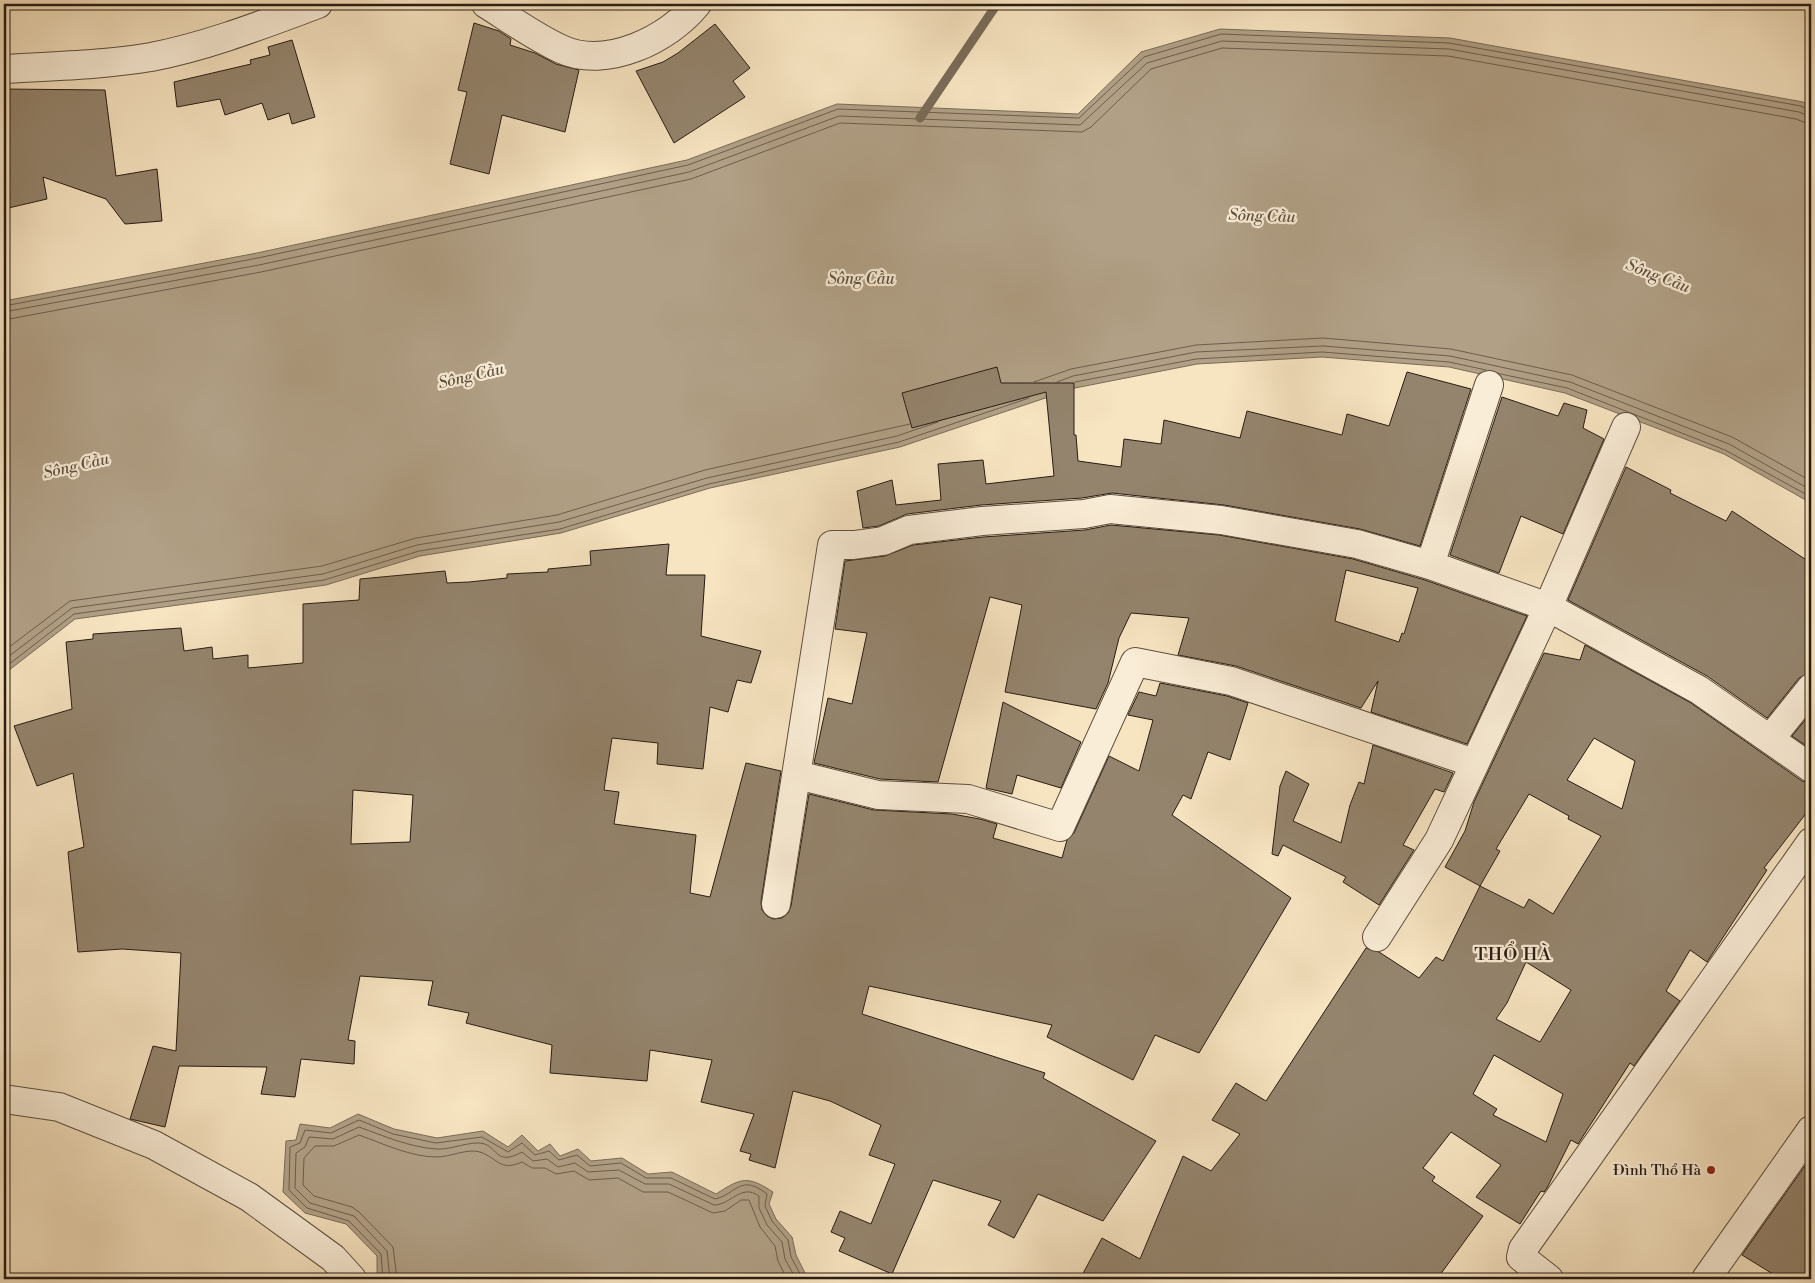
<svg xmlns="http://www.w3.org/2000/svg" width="1815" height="1283" font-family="'Libre Bodoni',serif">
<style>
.water{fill:#b1a086;stroke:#7a6b58}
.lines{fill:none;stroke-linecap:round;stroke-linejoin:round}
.shore{stroke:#6c5e4c;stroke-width:1}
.stream{stroke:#7a6b58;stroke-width:9}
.building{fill:#94846d;stroke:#281c13;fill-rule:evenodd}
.minor-casing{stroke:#5c4e3e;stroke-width:30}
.minor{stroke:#faedd7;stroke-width:28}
.poi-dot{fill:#8f2418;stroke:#faedd7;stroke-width:2}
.labels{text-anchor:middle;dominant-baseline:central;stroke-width:4.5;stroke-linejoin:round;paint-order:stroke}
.poi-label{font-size:15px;fill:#281c13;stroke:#faedd7;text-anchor:end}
.water-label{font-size:16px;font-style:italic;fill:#5f5141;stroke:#faedd7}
.quarter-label{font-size:18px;letter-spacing:1px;fill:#281c13;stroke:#faedd7}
</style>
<rect width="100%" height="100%" fill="#f7e4c1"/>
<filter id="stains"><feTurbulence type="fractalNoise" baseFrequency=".004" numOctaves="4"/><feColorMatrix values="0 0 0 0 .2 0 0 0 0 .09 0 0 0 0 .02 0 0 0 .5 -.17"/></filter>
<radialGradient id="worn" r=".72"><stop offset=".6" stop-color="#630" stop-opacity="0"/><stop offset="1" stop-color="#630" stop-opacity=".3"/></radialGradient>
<g class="water">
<polygon points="1220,29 1450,38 1803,102 1811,107 1811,503 1724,454 1565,393 1449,367 1322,357 1197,364 1075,388 900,447 710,488 561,533 420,556 326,585 75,619 4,674 4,301 257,253 687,160 837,104 1078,114 1141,52"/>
<path d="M358,1114L394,1129L437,1138L483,1131L508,1147L522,1135L538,1151L550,1144L560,1156L578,1149L591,1161L622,1158L648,1174L672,1172L716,1194C741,1178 747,1175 773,1192L769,1204L776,1219L792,1237L796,1255L808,1279H380L377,1276V1256L346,1224L305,1213L283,1192L286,1141L296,1140L300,1124L330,1128Z"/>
</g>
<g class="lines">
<g class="shore">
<polyline points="4,306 258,258 688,165 838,109 1079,118 1144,57 1221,34 1449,43 1801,106 1811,111"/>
<polyline points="4,312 259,265 689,172 839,116 1080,125 1147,63 1222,41 1449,49 1799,112 1811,117"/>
<polyline points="4,320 261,272 691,179 840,123 1082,132 1091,127 1151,69 1222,48 1448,56 1796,119 1811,125"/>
<polyline points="1496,373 1567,388 1725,450 1811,497"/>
<polyline points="1034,382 1071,369 1196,345 1323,338 1451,349 1572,375 1732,437 1811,481"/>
<polyline points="1057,382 1073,376 1196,352 1323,346 1450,356 1570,382 1729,444 1811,490"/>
<polyline points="1075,382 1196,359 1322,352 1449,362 1486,370"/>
<polyline points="4,651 70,601 322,566 416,538 557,515 705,470 910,424"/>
<polyline points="4,660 72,608 323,574 417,545 559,522 707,478 897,436 938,422"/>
<polyline points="4,668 74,614 324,580 419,551 560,529 709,484 899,442 1029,398"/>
<path d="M383,1279L381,1254L349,1221L307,1208L289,1190L290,1147L300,1143L305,1130L331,1133L359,1120L393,1134L436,1143L482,1137L508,1152L522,1143L535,1155L549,1151L559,1160L577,1155L590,1166L621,1163L646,1178H671L715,1199C737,1194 740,1173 767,1194L765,1206L772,1221L788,1240L791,1257L803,1279"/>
<path d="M390,1279L387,1251L354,1216L310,1203L295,1188L296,1153L305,1147L309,1137L333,1139L359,1127C384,1136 409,1147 436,1149C450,1150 464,1143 478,1143C499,1143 493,1168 522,1152L533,1161L547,1159L558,1167L575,1163L588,1172L619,1170L645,1184H669L714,1205C731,1205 741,1183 759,1196V1208L767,1225L782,1242L785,1259L796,1279"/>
<path d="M397,1279L393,1247L359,1212L352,1207L314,1196L303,1185L304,1158L315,1146H334L359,1135C384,1144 411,1157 437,1157C450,1157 468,1148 480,1152C498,1158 499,1172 522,1162L532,1168H545L556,1174L574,1171L589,1180L618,1178L643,1192H668L713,1213L725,1211L741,1200H749L760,1227L775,1246L778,1261L787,1279"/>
</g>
<polyline class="stream" points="920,118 997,4"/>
</g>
<g class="building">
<polygon points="474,23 499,31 511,39 510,45 535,53 556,64 579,70 565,132 502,115 489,174 450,164 467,92 458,90"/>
<polygon points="715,24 750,68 733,81 745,97 674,143 636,71 663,62 678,53"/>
<polygon points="292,40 315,117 292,124 289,113 268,120 262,103 225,115 220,99 177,107 174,82 251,64 250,60 270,55 268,47"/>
<polygon points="4,89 105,90 116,176 157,169 162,221 125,224 106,199 43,177 47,199 4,209 4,182 7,182 4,154"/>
<polygon points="997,367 1001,383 1074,383 1074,435 1076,435 1078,461 1121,467 1124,439 1161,444 1164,420 1240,438 1247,411 1342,435 1347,414 1389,426 1407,372 1471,389 1420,546 1360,529 1224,505 1112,493 1082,498 981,505 907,514 879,526 863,528 857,491 892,480 896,505 941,500 938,464 983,460 986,484 1054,476 1046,392 912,428 902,393"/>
<polygon points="1502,397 1558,416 1564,403 1587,410 1583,428 1604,439 1563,534 1521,516 1499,573 1450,555"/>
<polygon points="1626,467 1671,490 1670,493 1726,521 1732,511 1811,563 1811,673 1799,678 1767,718 1707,676 1568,600"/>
<path d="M1111,525L1219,535L1353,559L1425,580L1527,616L1467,744L1371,712L1378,681L1361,708L1236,666L1178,655L1189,618L1131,613L1119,638L1108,683L1096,709L1005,692L1022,605L990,597L938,782L880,779L814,763L828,698L852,704L867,633L835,629L845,561L885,556L913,545L983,537L1085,530ZM1346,570L1418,588L1404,634L1402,633L1399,642L1335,621Z"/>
<path d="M669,544L666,575H705L701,636L761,651L751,683L737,680L728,712L710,707L703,769L657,764L658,743L612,738L604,790L619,792L614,824L696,835L690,893L710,897L746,763L781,771L761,902L762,910L767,916L773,919L782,918L788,913L791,906L809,794L874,810L952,814L980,819L997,824L993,838L1062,858L1067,840L1074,833L1109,756L1139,771L1153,720L1128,715L1139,692L1156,696L1160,683L1227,696L1248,703L1230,760L1208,752L1191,799L1183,795L1172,815L1291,898L1199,1053L1155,1035L1133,1080L1047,1037L1052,1025L869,986L862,1014L1045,1073L1043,1078L1156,1141L1103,1221L1038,1194L1014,1238L988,1225L1001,1201L933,1180L892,1274L839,1251L845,1238L831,1232L840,1211L871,1224L895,1164L869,1155L881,1125L830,1101L793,1091L775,1168L749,1160L751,1154L740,1151L754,1114L701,1102L712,1060L650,1050L647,1081L550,1073L552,1045L466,1023L469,1013L428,1005L433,981L360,976L348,1040L355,1041L354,1064L301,1059L295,1097L261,1094L267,1067L179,1066L165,1127L130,1119L153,1046L176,1051L181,953L122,949L78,952L68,852L84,847L73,773L37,786L14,726L72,709L66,642L93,639V634L181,628L184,651L212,647L213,659L248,655V668L303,663V604L359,600L360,579L445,571L447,583L469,582L507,578V574L548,572V569L591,565L590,551ZM353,790L413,795L410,842L351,844Z"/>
<path d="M1585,645L1691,703L1802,781L1811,783V807L1764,868L1767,870L1707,962L1690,950L1666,991L1680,1001L1634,1066L1630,1063L1578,1144L1571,1140L1547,1188L1544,1192L1541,1191L1520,1224L1476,1197L1501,1165L1451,1132L1423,1168L1435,1177L1432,1181L1483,1216L1437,1279H1080L1102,1238L1140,1259L1183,1156L1211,1171L1240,1134L1212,1120L1236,1083L1266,1101L1366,948L1379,952L1419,978L1436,957L1443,961L1480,886L1445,867L1465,831L1474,802L1544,653L1580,660ZM1594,738L1635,761L1622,809L1567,780ZM1529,794L1569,816L1568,819L1601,836L1553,914L1529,899L1524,908L1480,886L1500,851L1496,849ZM1526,962L1571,990L1540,1042L1496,1019L1507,1003ZM1494,1055L1563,1094L1546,1142L1493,1115L1497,1109L1473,1094Z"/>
<polygon points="1003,702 1081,742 1061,788 1017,775 1012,794 986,788"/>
<polygon points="1811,713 1811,749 1792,736"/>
<polygon points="1373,745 1453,773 1444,792 1435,789 1403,845 1414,850 1379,905 1343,882 1346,877 1283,845 1278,856 1272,854 1280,786 1286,771 1309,784 1293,821 1341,843 1350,805 1359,782 1364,784"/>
<polygon points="1811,1157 1811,1279 1781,1279 1742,1255"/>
</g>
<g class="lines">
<defs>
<g id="minor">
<path d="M486,4C510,19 535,37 561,49C606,70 669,39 697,4"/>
<path d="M4,69C53,66 103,65 151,57C208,46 264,24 318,4"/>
<polyline points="1430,565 1489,385"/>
<polyline points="1770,739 1811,688"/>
<polyline points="797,775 878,795 968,799 1060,827 1135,662 1231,681 1474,763"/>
<polyline points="776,904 832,545 854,545 883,541 909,530 982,521 1084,514 1110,509 1221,520 1357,544 1430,565 1548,607 1699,690 1811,768"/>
<polyline points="1377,937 1439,840 1548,607 1626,427"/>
<polyline points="4,1099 59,1107 154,1145 249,1197 333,1258 352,1279"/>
<polyline points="1549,1279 1521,1257 1523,1249 1811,842"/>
<polyline points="1706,1279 1811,1130"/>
</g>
</defs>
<use href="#minor" class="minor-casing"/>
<use href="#minor" class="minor"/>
</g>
<circle class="poi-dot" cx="1711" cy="1170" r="5"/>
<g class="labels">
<g class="poi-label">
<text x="1701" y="1170">Đình Thổ Hà</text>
</g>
<g class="water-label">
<text transform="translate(1262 216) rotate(2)">Sông Cầu</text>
<text transform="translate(1658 276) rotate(21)">Sông Cầu</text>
<text x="861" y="279">Sông Cầu</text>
<text transform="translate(471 376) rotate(-13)">Sông Cầu</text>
<text transform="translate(76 466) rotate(-13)">Sông Cầu</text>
</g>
<g class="quarter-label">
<text x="1513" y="954">THỔ HÀ</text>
</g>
</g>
<rect width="1815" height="1283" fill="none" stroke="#f7e4c1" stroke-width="20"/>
<rect x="5" y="5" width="1805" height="1273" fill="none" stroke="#281c13" stroke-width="2.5"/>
<rect x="10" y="10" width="1795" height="1263" fill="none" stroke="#281c13"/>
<rect width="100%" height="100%" filter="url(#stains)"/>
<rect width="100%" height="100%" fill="url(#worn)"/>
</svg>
